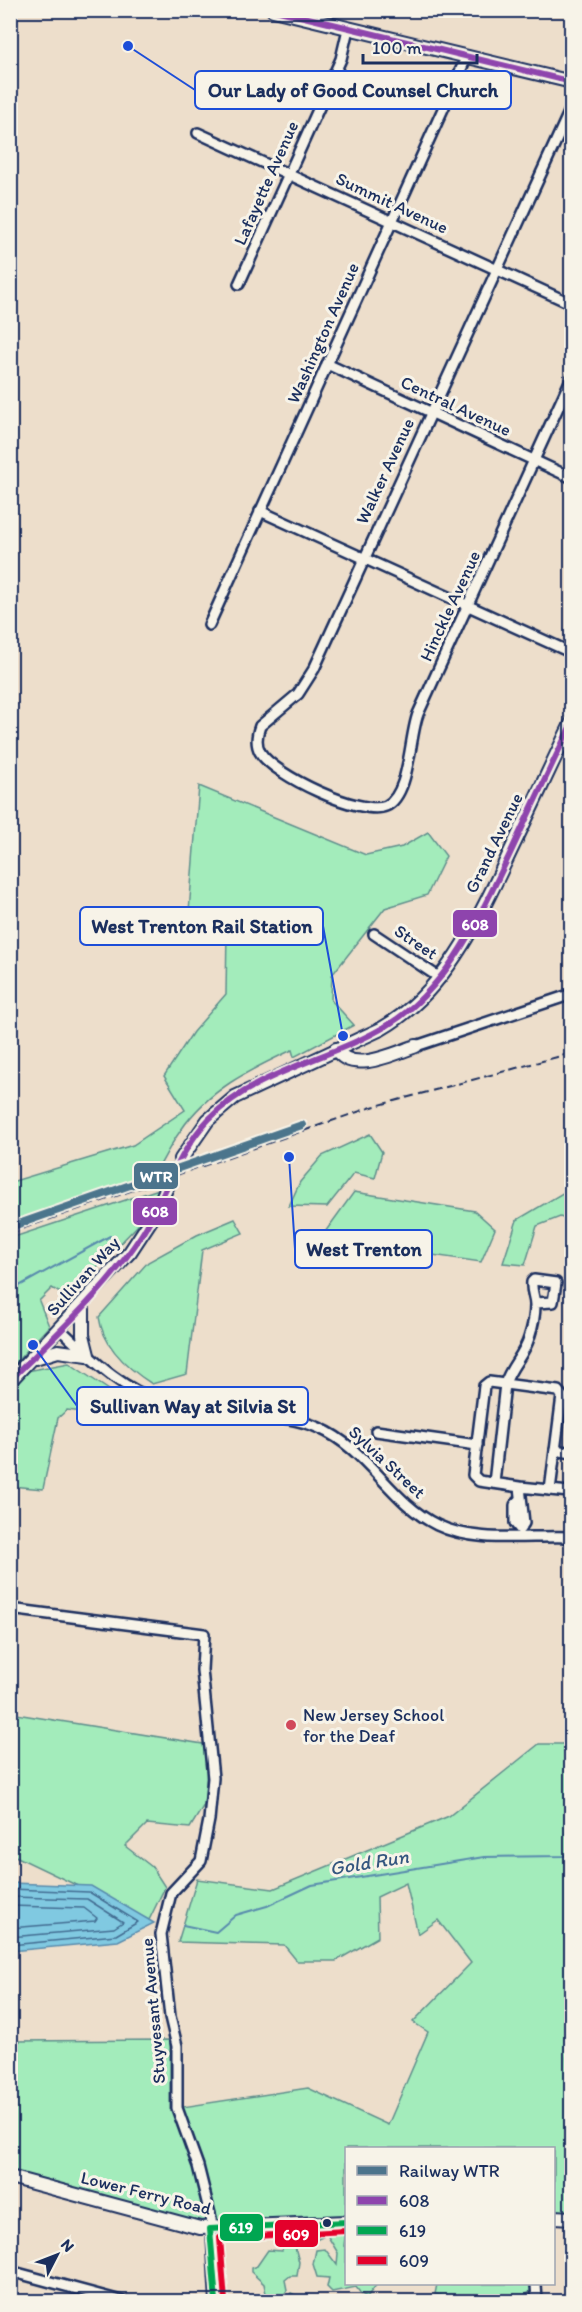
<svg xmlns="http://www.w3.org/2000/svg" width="582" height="2312" font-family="Itim,sans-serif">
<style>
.green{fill:#a3ecbb;stroke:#5f8e8c;stroke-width:1.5}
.water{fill:#80c9e1;stroke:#588bad;stroke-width:1.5}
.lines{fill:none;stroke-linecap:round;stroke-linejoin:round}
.shore{stroke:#436d92;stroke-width:1.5}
.stream{stroke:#588bad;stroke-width:2}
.secondary-tunnel{stroke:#c3bbb5;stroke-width:12;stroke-dasharray:12 6;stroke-linecap:butt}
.street-casing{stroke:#1b2f5e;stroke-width:14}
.secondary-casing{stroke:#1b2f5e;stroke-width:16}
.street{stroke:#f7f3e8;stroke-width:9}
.secondary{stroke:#f7f3e8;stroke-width:12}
.rail{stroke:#1b2f5e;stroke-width:2;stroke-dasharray:9 4.5;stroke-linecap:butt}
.bus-1-casing{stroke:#f7f3e8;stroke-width:10}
.bus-2-casing{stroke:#f7f3e8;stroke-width:10}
.bus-3-casing{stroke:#f7f3e8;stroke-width:10}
.bus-1{stroke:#8e44ad;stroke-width:6}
.bus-2{stroke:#00a651;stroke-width:6}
.bus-3{stroke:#e4002b;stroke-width:6}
.rail-1-casing{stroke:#f7f3e8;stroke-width:12}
.rail-1{stroke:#4c748c;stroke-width:8}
.poi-dot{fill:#d1495b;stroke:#f7f3e8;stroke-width:2}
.bus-dot{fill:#1b2f5e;stroke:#f7f3e8;stroke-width:2}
.labels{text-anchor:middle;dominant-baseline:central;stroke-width:6;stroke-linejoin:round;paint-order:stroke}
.street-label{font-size:18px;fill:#1b2f5e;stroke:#f7f3e8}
.poi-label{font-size:18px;fill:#1b2f5e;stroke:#f7f3e8;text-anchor:start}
.water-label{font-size:20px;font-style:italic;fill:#34567f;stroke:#f7f3e8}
.leader{fill:none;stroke:#1d4ed8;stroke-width:2}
.callout-dot{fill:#1d4ed8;stroke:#f7f3e8;stroke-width:2}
.callout{fill:#f7f3e8;stroke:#1d4ed8;stroke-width:2}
.callout-label{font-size:20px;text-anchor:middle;font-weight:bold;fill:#1b2f5e}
.line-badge{stroke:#f7f3e8;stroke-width:2}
.badge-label{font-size:16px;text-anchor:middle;font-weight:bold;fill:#fff}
</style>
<rect width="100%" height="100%" fill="#eddecb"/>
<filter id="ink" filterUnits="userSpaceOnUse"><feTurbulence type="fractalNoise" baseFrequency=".0167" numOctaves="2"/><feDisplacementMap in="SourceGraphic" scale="12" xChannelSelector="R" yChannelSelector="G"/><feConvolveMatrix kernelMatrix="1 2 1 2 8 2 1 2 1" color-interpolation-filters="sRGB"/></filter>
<g filter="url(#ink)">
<g class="green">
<path d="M199,786L366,855L402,847L428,832L446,856L427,895L385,908L332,975L331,1000L354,1025L294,1057L292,1050C249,1070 208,1090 181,1130C170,1145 162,1162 153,1178L11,1228V1182L133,1145L185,1110L164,1076L193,1032L226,994L227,929L188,924Z"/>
<polygon points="370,1134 382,1152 375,1178 354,1173 327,1207 289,1206 300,1182 322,1156"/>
<polygon points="162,1188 139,1224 68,1298 52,1288 39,1301 49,1326 11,1368 11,1238"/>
<polygon points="571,1188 571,1221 560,1217 537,1226 525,1265 503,1263 517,1220"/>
<polygon points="354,1192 475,1211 495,1229 481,1262 320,1239"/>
<path d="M235,1219L243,1233L202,1250L187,1374L152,1384C127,1368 103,1346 99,1317L148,1262L197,1235Z"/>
<polygon points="69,1363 143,1413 139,1419 67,1410 58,1418 43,1489 11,1486 11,1389 27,1371"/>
<polygon points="10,1713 209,1745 204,1805 190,1828 147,1824 125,1846 152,1867 165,1887 149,1920 11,1854"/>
<polygon points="571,1733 572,2056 567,2057 572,2120 571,2218 554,2219 554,2148 346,2148 346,2222 203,2225 11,2176 10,2041 170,2040 170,2109 308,2088 388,2125 428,2032 413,2022 471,1963 438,1920 418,1934 406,1883 377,1897 378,1937 336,1961 297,1961 284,1945 178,1942 197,1879 273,1889 449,1816 539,1744 563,1744"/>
<polygon points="274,2226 346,2229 344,2246 346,2246 346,2284 377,2284 367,2297 361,2294 356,2287 332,2292 327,2287 329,2278 317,2277 313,2264 316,2250 325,2249 337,2265 338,2253 327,2235 311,2242 294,2243 299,2262 297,2276 290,2276 285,2280 287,2290 282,2299 286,2300 291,2293 307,2301 264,2301 267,2298 264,2284 251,2272 251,2268 257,2266 268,2250 282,2251 282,2245 273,2239"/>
<path d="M437,2284H531L533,2289C513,2310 472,2301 445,2301L448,2300L447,2297L435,2294Z"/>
</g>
<polygon class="water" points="11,1883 91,1886 154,1923 118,1941 11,1951"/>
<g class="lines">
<g class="shore">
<polyline points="10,1889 89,1892 138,1922 116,1935 10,1945"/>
<polyline points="10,1897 87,1899 123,1922 114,1928 10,1937"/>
<polyline points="10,1906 84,1908 97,1918 95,1921 10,1928"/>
</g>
<g class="stream">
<polyline points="10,1291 110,1236"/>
<polyline points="183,1925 216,1932 236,1915 267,1906 312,1885 484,1857 563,1856 572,1853"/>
</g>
<polyline class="secondary-tunnel" points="168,1185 181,1159"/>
<defs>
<g id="street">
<path d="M572,106L314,669L298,694L260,726C257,734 255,743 260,752C273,775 362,817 386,806C410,795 409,738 418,714L572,377"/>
<polyline points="198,133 572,304"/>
<polyline points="239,284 341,59 348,29"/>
<polyline points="327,364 572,478"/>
<polyline points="260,511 572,653"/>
<polyline points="209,625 467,56"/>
<polyline points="374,934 440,978"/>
<polyline points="416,1046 572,994"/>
<path d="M60,1329C91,1358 120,1389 162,1402C187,1409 213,1410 239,1413C265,1416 294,1417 319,1428C368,1449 390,1502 437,1525C476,1544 529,1535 572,1537"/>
<polyline points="376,1431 477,1445"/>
<polyline points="555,1450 572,1453"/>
<path d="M494,1483L505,1384C510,1367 524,1355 529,1338C532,1329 535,1315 535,1305C535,1297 531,1292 532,1282L534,1280L556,1283L553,1302L535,1303"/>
<polyline points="520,1487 550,1490 562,1396 558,1391 489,1382 484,1386 473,1475 479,1481 520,1487 524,1523 520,1529 515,1523 515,1505 520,1500"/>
<polyline points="550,1490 569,1492 572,1487"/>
<polyline points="10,1609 204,1634 202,1670 213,1778 209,1820 201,1861 171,1893 161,1934 170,2017 177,2046 177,2108 198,2166 211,2218 216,2302"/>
<polyline points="10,2271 125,2302"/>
<polyline points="536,2284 537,2302"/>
</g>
<g id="secondary">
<polyline points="273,10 572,82"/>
<path d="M336,1049C351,1075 393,1054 416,1046"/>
<path d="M181,1159L208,1120L235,1097L381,1029C448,991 481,913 513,846C533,805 552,763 572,722"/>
<polyline points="35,1358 58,1351 88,1355 83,1335 83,1304"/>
<polyline points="10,1381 130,1252 153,1217 168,1185"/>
<polyline points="10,2177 200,2228 346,2222"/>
<polyline points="554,2217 572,2218"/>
</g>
</defs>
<use href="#street" class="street-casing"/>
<use href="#secondary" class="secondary-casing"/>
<use href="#street" class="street"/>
<use href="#secondary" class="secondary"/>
<polyline class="rail" points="10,1233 372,1107 572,1053"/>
<defs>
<g id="bus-1">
<polyline points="275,10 572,82"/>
<path d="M10,1380C56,1335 105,1291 141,1236C165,1199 177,1152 209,1119C257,1070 330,1060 388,1025C448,988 478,919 508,858C529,813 550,768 572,723"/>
</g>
<polyline id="bus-2" points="216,2302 210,2229 346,2222"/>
<polyline id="bus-3" points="225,2301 220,2238 346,2231"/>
</defs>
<use href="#bus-1" class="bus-1-casing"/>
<use href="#bus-2" class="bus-2-casing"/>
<use href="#bus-3" class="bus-3-casing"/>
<use href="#bus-1" class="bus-1"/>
<use href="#bus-2" class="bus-2"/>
<use href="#bus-3" class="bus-3"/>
<defs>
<polyline id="rail-1" points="10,1227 302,1125"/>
</defs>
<use href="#rail-1" class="rail-1-casing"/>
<use href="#rail-1" class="rail-1"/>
</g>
</g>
<circle class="poi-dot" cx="291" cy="1725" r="6"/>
<circle class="bus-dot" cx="327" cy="2223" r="5"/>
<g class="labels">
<g class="street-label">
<text transform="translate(266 183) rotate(-66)">Lafayette Avenue</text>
<text transform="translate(392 203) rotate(25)">Summit Avenue</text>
<text transform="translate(323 333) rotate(-66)">Washington Avenue</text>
<text transform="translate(456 406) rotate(25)">Central Avenue</text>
<text transform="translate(385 471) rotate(-65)">Walker Avenue</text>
<text transform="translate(450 606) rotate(-65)">Hinckle Avenue</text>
<text transform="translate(494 843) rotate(-64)">Grand Avenue</text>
<text transform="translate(416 942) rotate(34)">Street</text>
<text transform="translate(83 1276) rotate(-48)">Sullivan Way</text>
<text transform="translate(387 1462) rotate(43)">Sylvia Street</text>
<text transform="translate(153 2011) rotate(-95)">Stuyvesant Avenue</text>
<text transform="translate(146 2193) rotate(14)">Lower Ferry Road</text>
</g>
<g class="poi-label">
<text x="303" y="1715">New Jersey School<tspan x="303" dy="21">for the Deaf</tspan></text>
</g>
<g class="water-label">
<text transform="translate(369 1862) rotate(-9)">Gold Run</text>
</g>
</g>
<path class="leader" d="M128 46L195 90M343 1036L323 926M289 1157L295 1249M33 1345L77 1406"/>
<g class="callout-dot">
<circle cx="128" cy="46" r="6"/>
<circle cx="343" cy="1036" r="6"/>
<circle cx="289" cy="1157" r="6"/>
<circle cx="33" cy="1345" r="6"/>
</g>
<g class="callout">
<rect x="195" y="71" width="316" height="38" rx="6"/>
<rect x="80" y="907" width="243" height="38" rx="6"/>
<rect x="295" y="1230" width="137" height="38" rx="6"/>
<rect x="77" y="1387" width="231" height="38" rx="6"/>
</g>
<g class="callout-label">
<text x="353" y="97">Our Lady of Good Counsel Church</text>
<text x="202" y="933">West Trenton Rail Station</text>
<text x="364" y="1256">West Trenton</text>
<text x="193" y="1413">Sullivan Way at Silvia St</text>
</g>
<g class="line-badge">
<rect x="452" y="909" width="46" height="29" rx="6" fill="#8e44ad"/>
<rect x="133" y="1162" width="46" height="28" rx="6" fill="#4c748c"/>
<rect x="132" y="1197" width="46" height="29" rx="6" fill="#8e44ad"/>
<rect x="219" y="2213" width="45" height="29" rx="6" fill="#00a651"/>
<rect x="274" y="2219" width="45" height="29" rx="6" fill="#e4002b"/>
</g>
<g class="badge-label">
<text x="475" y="930">608</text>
<text x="156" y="1182">WTR</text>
<text x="155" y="1217">608</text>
<text x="241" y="2233">619</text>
<text x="296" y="2240">609</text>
</g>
<rect width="582" height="2312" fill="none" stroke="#f7f3e8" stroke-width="36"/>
<rect x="18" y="18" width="546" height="2276" fill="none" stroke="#1b2f5e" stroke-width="2" filter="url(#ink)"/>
<rect x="345" y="2147" width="210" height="138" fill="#f7f3e8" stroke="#9fa5b1" stroke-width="1.5"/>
<rect x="357" y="2166" width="30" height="9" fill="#4c748c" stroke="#9fa5b1" stroke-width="1.5"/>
<text x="399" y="2177" font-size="18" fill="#1b2f5e">Railway WTR</text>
<rect x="357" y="2196" width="30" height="9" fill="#8e44ad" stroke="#9fa5b1" stroke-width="1.5"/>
<text x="399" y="2207" font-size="18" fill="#1b2f5e">608</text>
<rect x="357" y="2226" width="30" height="9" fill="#00a651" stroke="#9fa5b1" stroke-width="1.5"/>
<text x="399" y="2237" font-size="18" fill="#1b2f5e">619</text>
<rect x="357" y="2256" width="30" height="9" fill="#e4002b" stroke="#9fa5b1" stroke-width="1.5"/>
<text x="399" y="2267" font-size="18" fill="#1b2f5e">609</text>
<g transform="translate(57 2255) rotate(48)" stroke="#f7f3e8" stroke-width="4.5" paint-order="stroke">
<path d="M0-4.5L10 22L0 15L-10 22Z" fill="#1b2f5e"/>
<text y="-9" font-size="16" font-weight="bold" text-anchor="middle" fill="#1b2f5e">N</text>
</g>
<path d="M363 54v9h114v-9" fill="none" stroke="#1b2f5e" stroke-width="3"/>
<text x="372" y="54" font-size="18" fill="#1b2f5e" stroke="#f7f3e8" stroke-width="4.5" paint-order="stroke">100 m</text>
</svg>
